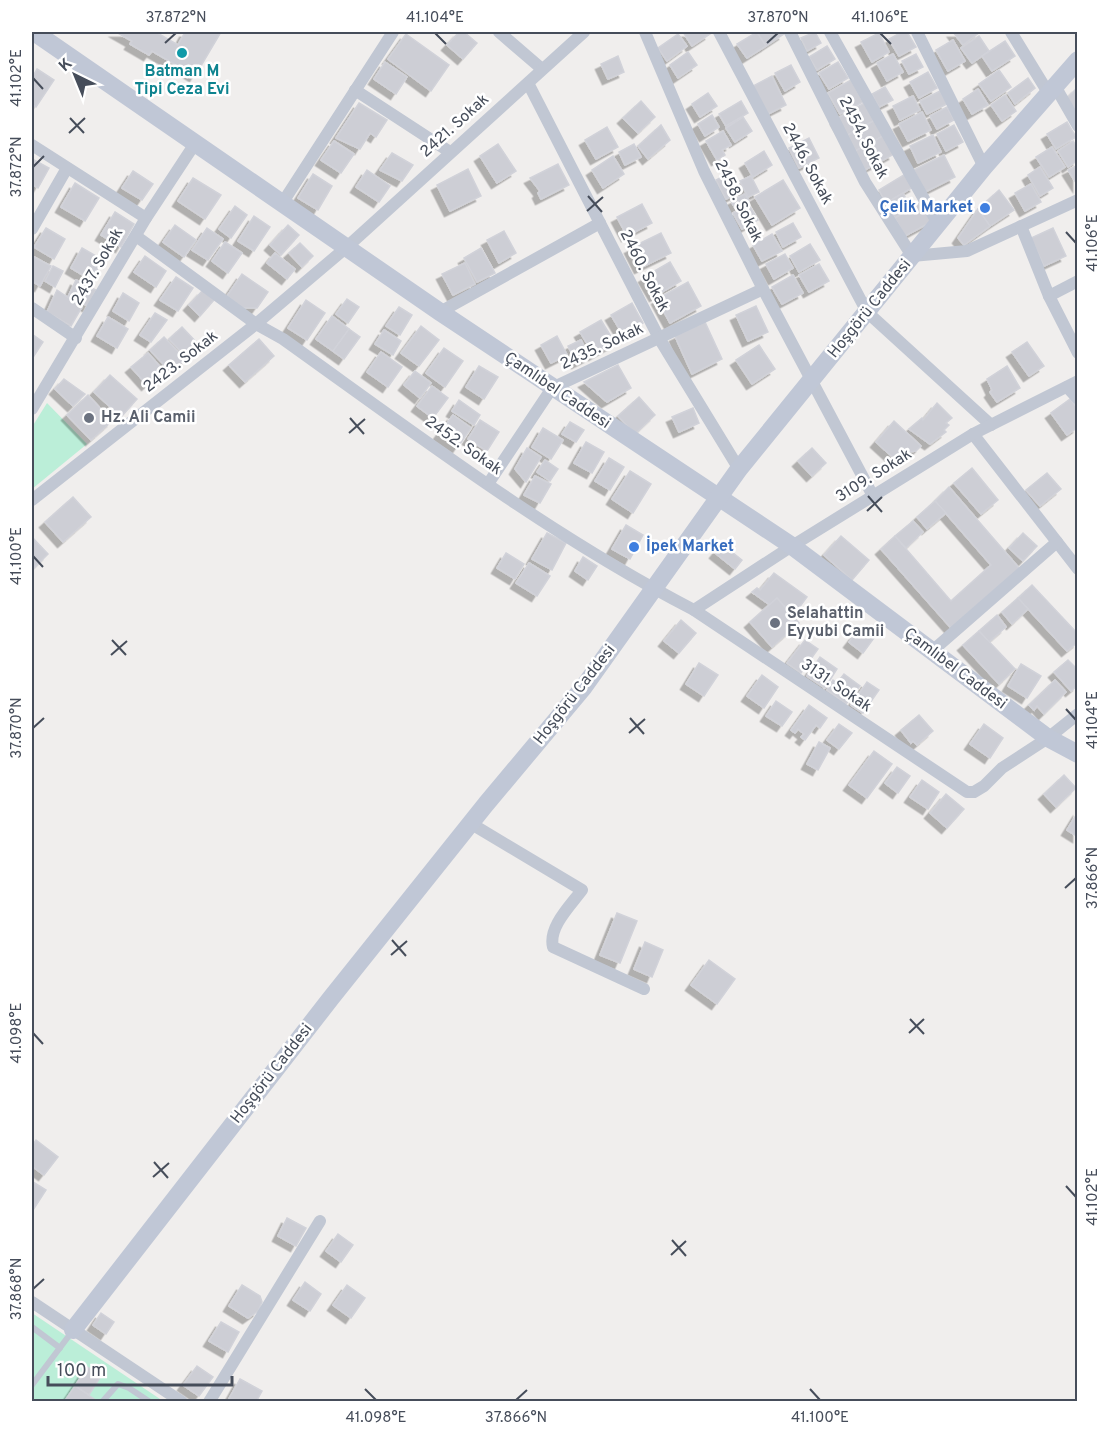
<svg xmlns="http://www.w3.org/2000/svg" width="1109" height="1433" font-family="Overpass,sans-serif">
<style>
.green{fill:#bbeed8}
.building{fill:#cdced5;stroke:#d1d2d9;stroke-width:1.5;filter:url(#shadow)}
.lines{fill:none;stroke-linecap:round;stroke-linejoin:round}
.lane{stroke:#c1c7d3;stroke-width:6}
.street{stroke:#c1c7d3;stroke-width:12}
.secondary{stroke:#c0c7d6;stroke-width:18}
.ticks{fill:none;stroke:#464d5a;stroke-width:2}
.culture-dot{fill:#0f9aa8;stroke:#fff;stroke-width:2}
.shop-dot{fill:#3f7fe0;stroke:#fff;stroke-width:2}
.worship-dot{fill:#6b7280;stroke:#fff;stroke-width:2}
.labels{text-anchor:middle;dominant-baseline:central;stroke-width:5;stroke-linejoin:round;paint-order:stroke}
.culture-label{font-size:16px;font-weight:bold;fill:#0d838f;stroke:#fff}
.street-label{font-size:16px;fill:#464d5a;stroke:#fff}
.shop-label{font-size:16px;font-weight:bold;fill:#366cbe;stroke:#fff;text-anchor:end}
.worship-label{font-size:16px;font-weight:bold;fill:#5b616d;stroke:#fff;text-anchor:start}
.neatline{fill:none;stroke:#464d5a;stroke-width:2}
.ticks-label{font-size:15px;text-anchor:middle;fill:#464d5a}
</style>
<defs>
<filter id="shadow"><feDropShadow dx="-5.5" dy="5.5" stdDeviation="0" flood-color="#0004"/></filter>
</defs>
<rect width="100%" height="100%" fill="#f0eeed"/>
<g class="green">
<polygon points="47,403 87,444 32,489 32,427"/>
<polygon points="32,1313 163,1401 32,1401"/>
</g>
<g class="building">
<polygon points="116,32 160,32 159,34 178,45 185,32 221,32 195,76 152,51 149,55 130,44 132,41"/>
<polygon points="459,32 464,32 477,43 463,59 447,45"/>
<polygon points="683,32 709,32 710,34 692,46"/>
<polygon points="757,32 766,46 747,58 737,44"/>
<polygon points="757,32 782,32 784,34 766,46"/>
<polygon points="815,32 821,43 807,51 801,38"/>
<polygon points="902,32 907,32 916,47 899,56 889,39"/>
<polygon points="953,32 980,32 963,45"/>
<polygon points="879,33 889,52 872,62 861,42"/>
<polygon points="406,34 449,65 431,91 388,59"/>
<polygon points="678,34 687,46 667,61 658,48"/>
<polygon points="979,36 989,51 972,63 961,48"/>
<polygon points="953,40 965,61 948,71 936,50"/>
<polygon points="1005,41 1015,56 992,71 982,56"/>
<polygon points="827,46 835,59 817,70 809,57"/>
<polygon points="688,52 697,65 678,78 670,65"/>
<polygon points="893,54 903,72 887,81 877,63"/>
<polygon points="916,54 923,67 909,74 902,61"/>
<polygon points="618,56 624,72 608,79 601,64"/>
<polygon points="385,62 407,77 396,94 374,79"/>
<polygon points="838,62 848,78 829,89 819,73"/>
<polygon points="791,65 800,82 785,91 775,73"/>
<polygon points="37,69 54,80 36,107 32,104 32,78"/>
<polygon points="999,70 1011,87 991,101 979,84"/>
<polygon points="928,72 937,88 919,98 910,82"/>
<polygon points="772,76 786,105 768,114 753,86"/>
<polygon points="1028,78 1035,88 1015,104 1008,93"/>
<polygon points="851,80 863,102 840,114 828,93"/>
<polygon points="885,87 893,100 879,107 872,94"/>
<polygon points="1077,88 1078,114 1067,98"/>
<polygon points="978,89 988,105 972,114 963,99"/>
<polygon points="940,91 947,104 927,114 920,101"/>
<polygon points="708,93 717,106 700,117 692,104"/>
<polygon points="1005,95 1016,111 1002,121 991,105"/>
<polygon points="913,96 920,110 900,120 893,106"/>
<polygon points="641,101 655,117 638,133 623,118"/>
<polygon points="741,101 748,113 726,126 719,114"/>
<polygon points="866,102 875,120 846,136 836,119"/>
<polygon points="359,103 387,120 376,137 370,133 360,149 336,138"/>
<polygon points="947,107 954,120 937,129 930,116"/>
<polygon points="922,112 931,130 908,141 899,124"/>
<polygon points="712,115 719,127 705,136 698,124"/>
<polygon points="743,117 752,131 735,142 726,128"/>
<polygon points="875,120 883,136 855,151 846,136"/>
<polygon points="1067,122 1076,137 1056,149 1047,134"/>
<polygon points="661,125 670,140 648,159 638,146"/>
<polygon points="954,125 963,142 946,151 937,134"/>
<polygon points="607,127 618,147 596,159 585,140"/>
<polygon points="723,131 731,145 722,150 725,155 717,160 706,141"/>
<polygon points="933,135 941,152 918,163 910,146"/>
<polygon points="883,136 894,154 865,170 855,151"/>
<polygon points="809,138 819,158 799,168 789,148"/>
<polygon points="334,141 354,154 341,173 321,160"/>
<polygon points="1073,141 1078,149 1078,160 1068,167 1058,151"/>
<polygon points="498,144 516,171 497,183 480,156"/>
<polygon points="634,144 641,157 625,165 619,152"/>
<polygon points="1052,147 1065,167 1049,177 1036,157"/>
<polygon points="764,151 772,165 753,177 745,163"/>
<polygon points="392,153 413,165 402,181 380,170"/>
<polygon points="944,155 955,177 925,192 914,170"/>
<polygon points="613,156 624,174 603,188 592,170"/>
<polygon points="34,160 49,168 38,188 32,184"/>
<polygon points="558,164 569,185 541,199 538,193 540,191 530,178"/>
<polygon points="1078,165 1078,186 1068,170"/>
<polygon points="1040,167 1053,188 1040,196 1028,175"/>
<polygon points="468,169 481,196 450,211 437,185"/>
<polygon points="367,170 390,186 379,202 356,187"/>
<polygon points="133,171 153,184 142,200 122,188"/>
<polygon points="731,172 742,191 726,199 716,180"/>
<polygon points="907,173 915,186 886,203 879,190"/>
<polygon points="313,174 332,186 318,210 298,198"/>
<polygon points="751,176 759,192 748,197 740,181"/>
<polygon points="193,178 221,195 205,219 178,201"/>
<polygon points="783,180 800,208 772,225 755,197"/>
<polygon points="75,183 99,198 85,221 61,207"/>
<polygon points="1031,184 1041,202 1025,211 1015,193"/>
<polygon points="999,190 1014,210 990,226 978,209"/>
<polygon points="903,193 911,208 895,218 886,203"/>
<polygon points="745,194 749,201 735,208 731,201"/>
<polygon points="920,203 931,222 905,236 895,218"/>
<polygon points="642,204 652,223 627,236 617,217"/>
<polygon points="749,205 758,220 742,229 733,213"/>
<polygon points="235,206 247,215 231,238 219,229"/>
<polygon points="978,209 990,226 964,245 958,238"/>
<polygon points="115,212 134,224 121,247 101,235"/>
<polygon points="254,216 270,227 254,251 238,241"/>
<polygon points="793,223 801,237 783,247 776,232"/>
<polygon points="175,225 196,240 184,257 163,242"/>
<polygon points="288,225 299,235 281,255 270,245"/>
<polygon points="46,228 65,239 54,259 34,247"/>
<polygon points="207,228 223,239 208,260 192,250"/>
<polygon points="1053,228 1066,256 1044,266 1031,238"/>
<polygon points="504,231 516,253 499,263 487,240"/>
<polygon points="661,233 671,253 640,268 630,248"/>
<polygon points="772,234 782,251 762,261 753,245"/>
<polygon points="225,242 242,253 228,273 212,261"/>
<polygon points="300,243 313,256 302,267 289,253"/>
<polygon points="810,244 820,260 799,272 790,256"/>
<polygon points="82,248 103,260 91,280 71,268"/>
<polygon points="481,248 495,273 477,282 464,258"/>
<polygon points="275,253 295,269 287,279 267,263"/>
<polygon points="785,254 793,268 774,279 766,264"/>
<polygon points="32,256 51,266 40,286 32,281"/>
<polygon points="145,256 166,271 156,287 134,272"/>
<polygon points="670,262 681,281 655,296 644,277"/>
<polygon points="465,263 475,284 453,295 442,274"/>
<polygon points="819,264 829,281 809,292 799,275"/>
<polygon points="53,266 63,271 55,287 45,281"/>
<polygon points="242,274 268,292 257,308 243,308 227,296"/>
<polygon points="793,275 803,293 782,304 772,287"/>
<polygon points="176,277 193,288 178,311 160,300"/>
<polygon points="76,280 96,290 88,306 68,297"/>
<polygon points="688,282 701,306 670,323 657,299"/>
<polygon points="57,290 82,307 71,326 47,312"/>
<polygon points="203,290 214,300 200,316 189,305"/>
<polygon points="123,293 139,303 129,321 113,311"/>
<polygon points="347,299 359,307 348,323 336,314"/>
<polygon points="306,300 325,313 307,340 288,328"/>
<polygon points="632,303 643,323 623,335 611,315"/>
<polygon points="756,306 768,332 748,341 736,315"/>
<polygon points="399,307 412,315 400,335 386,326"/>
<polygon points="155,313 167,320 151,342 140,335"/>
<polygon points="332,316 349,329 333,351 316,339"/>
<polygon points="108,317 128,329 117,348 97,336"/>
<polygon points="601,320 615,343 594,355 580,332"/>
<polygon points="705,322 722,359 692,374 675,336"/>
<polygon points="421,326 439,340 419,366 401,353"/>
<polygon points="182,327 200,346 187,358 169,339"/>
<polygon points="349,329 360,337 344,359 333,351"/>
<polygon points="384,330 401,341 393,355 375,344"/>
<polygon points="32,334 43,342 32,359"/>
<polygon points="557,336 567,355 551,363 541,345"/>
<polygon points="164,337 185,359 171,372 150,350"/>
<polygon points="259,339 274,356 245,382 229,365"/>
<polygon points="581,340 589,357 577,363 568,346"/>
<polygon points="1027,342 1044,366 1029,376 1012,352"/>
<polygon points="759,345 775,369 752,384 736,360"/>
<polygon points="444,348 463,361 445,387 426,373"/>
<polygon points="381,352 402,367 388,387 367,372"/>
<polygon points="148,353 163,370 147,385 131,367"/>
<polygon points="618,365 631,388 607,402 584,382"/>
<polygon points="479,366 498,377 484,399 466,387"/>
<polygon points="1007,366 1020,388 997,402 990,392 992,390 987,379"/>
<polygon points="415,371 431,383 420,398 404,385"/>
<polygon points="110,375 137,399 121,417 94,392"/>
<polygon points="64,379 85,394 73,406 55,389"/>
<polygon points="432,386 448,398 433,418 417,406"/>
<polygon points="88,395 112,421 91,440 67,415"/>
<polygon points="639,397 655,415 635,434 618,416"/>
<polygon points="1070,399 1078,409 1078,427 1067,435 1051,413"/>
<polygon points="459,400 480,415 474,425 452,411"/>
<polygon points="937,403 952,418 946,423 949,425 944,430 946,432 930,444 909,429 922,418 923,420"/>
<polygon points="693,408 699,423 679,432 672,417"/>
<polygon points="453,415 471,428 458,447 439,434"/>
<polygon points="480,420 499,432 487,451 468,439"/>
<polygon points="894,421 921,446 916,451 908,452 899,463 876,442"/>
<polygon points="570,422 584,430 576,442 562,434"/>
<polygon points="543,428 563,440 551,459 532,447"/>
<polygon points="586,442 604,452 592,473 574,463"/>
<polygon points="527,448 541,457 526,482 515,469"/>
<polygon points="812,448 826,463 812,476 798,461"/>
<polygon points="609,458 624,467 610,490 595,481"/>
<polygon points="545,460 558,469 550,481 537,472"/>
<polygon points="972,468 998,500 981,514 954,483"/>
<polygon points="630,471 651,484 633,513 612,499"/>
<polygon points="1047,473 1061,489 1040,506 1026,490"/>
<polygon points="535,476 551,484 540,503 524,495"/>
<polygon points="949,487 1019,568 951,628 881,549 895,536 951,601 991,565 935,501"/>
<polygon points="73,497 91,517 63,542 45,522"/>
<polygon points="935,501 946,513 927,529 917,517"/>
<polygon points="913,521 923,532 906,548 895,536"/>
<polygon points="626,525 643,535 630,559 612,549"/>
<polygon points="547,533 566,543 552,570 532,559"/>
<polygon points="1023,533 1037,546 1023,561 1009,548"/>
<polygon points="841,536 869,560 852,580 824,555"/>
<polygon points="32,537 48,554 32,570"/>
<polygon points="722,544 742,560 735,569 715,553"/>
<polygon points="506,553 524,564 515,579 497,568"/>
<polygon points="583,557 597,566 588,580 575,571"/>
<polygon points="529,563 550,576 537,596 516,583"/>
<polygon points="774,573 807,597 793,616 777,598 770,605 752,592 757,588 760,590"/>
<polygon points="1032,585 1078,634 1078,642 1067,651 1018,598"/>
<polygon points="777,598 799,623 772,647 750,622"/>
<polygon points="1018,598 1028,609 1012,624 1002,612"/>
<polygon points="997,615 1006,627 989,642 979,631"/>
<polygon points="681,620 696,633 679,653 664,641"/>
<polygon points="860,628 874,638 863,653 849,642"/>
<polygon points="979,631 1015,669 999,684 963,645"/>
<polygon points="805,640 818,649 801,673 787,663"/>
<polygon points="820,657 837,669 825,688 807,676"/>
<polygon points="1068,660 1078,670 1078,685 1071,691 1054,672"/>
<polygon points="699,663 718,675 704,696 686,684"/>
<polygon points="1021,664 1041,676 1027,698 1008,686"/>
<polygon points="844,674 860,686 846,704 827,690 833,680 837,683"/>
<polygon points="762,675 778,687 764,708 747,696"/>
<polygon points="1055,680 1066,692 1044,714 1037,706 1034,710 1029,705"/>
<polygon points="867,682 879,690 863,713 851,705"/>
<polygon points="776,701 792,712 782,726 766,716"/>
<polygon points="809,705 827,718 820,728 816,725 805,740 801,737 804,734 798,729 795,733 791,730"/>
<polygon points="919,715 933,731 917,745 913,741 911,743 901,730"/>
<polygon points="839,724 852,733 839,749 827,740"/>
<polygon points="984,724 1003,738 990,758 970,744"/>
<polygon points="819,742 830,748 818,770 807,764"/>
<polygon points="874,751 892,764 867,798 849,785"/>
<polygon points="897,767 910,776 898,793 885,783"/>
<polygon points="1064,775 1076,788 1056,807 1044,794"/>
<polygon points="922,780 939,792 928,809 910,797"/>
<polygon points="946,794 964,809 947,828 930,813"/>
<polygon points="1078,812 1078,837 1067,830"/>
<polygon points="617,913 637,921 620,963 600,955"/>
<polygon points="645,942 663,950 652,977 634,969"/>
<polygon points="709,960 735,979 717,1004 691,985"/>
<polygon points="36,1140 58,1157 44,1175 32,1166 32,1146"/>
<polygon points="33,1182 46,1190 33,1210 32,1184"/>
<polygon points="287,1218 306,1228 296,1246 278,1236"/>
<polygon points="338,1234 353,1245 341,1262 326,1251"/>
<polygon points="305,1282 321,1294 310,1311 293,1300"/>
<polygon points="242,1285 260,1296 262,1302 258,1311 248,1318 229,1306"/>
<polygon points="347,1285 365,1298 351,1318 333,1305"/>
<polygon points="101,1313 114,1322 106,1334 93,1325"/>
<polygon points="221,1322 239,1332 228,1352 209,1341"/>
<polygon points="197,1366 213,1377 199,1396 183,1385"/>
<polygon points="87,1367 101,1376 89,1395 75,1386"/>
<polygon points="240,1379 262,1391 256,1402 229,1399"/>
<polygon points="75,1386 94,1399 92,1402 64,1402"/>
</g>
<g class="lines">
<g class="lane">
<polyline points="32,1327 60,1348"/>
<polyline points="32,1385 71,1333"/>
<polyline points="102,1402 118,1384 129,1388 150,1402"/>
</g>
<g class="street">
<polyline points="499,32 542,69"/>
<polyline points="645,32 704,171 763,289 873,496"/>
<polyline points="719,32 867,312 991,425"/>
<polyline points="790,32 865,182 912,256 967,251 1078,200"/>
<polyline points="830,32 938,224"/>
<polyline points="917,32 984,167"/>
<polyline points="1011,32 1049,94"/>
<polyline points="528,83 659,338 739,469"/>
<polyline points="1055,86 1078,126"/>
<polyline points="355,90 450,152"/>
<polyline points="32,145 146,218"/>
<polyline points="283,202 393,32"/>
<polyline points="1021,226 1049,296 1078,353"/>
<polyline points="32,229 67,168"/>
<path d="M136,236L256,324L283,339C416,434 549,535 694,610L967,792H974L984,786L1002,768L1048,738L1078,714"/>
<polyline points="1049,296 1078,281"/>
<polyline points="32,308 76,338"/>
<polyline points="440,312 600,223"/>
<polyline points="1067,387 1078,399"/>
<polyline points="32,409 146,218 196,142"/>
<polyline points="973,434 1078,569"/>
<polyline points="488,484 552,388 763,289"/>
<polyline points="32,500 256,324 348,246 584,32"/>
<polyline points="694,610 792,546 973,434 1078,381"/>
<polyline points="931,652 1057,542"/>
<path d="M470,823L582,890C571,905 548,927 553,947L644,989"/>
<polyline points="32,1302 182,1402"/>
<polyline points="209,1402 320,1221"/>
</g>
<g class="secondary">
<polyline points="34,32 440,312 792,546 1048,738 1078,754"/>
<polyline points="73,1330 331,998 486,804 583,688 739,469 984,167 1078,60"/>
</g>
</g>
<path class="ticks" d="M435,33L446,44M880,33L891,44M165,43L176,33M767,43L778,33M33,78L43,89M70,118L84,133M69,133L85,118M33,167L44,156M588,196L602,212M587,211L603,197M1066,232L1076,243M350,418L364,434M349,433L365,419M868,496L882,512M867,511L882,497M33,556L43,567M112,640L126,655M111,655L127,641M1066,709L1076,720M630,718L644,734M33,728L44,718M629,733L645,719M1065,888L1076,878M392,940L406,956M391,955L407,941M910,1019L924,1034M33,1033L43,1044M909,1033L924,1019M154,1162L168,1178M153,1177L169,1163M1066,1186L1076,1197M672,1240L686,1256M671,1255L686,1241M33,1289L44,1279M365,1389L376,1400M810,1389L820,1400M516,1400L527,1390"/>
<circle class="culture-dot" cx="182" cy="53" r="6"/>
<g class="shop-dot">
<circle cx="985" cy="208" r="6"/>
<circle cx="634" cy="547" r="6"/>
</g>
<g class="worship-dot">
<circle cx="89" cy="418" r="6"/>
<circle cx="775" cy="623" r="6"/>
</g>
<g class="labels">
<g class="culture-label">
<text x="182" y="72">Batman M<tspan x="182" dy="18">Tipi Ceza Evi</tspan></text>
</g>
<g class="street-label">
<text transform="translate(455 126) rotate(-42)">2421. Sokak</text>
<text transform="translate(863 138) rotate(63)">2454. Sokak</text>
<text transform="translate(807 164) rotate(62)">2446. Sokak</text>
<text transform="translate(738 201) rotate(64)">2458. Sokak</text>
<text transform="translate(98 267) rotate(-60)">2437. Sokak</text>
<text transform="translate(644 271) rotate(63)">2460. Sokak</text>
<text transform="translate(870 309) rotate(-51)">Hoşgörü Caddesi</text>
<text transform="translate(602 347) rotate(-25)">2435. Sokak</text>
<text transform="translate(181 362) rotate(-38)">2423. Sokak</text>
<text transform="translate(557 391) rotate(34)">Çamlıbel Caddesi</text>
<text transform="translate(463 446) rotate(35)">2452. Sokak</text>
<text transform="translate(874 476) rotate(-32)">3109. Sokak</text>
<text transform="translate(955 669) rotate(37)">Çamlıbel Caddesi</text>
<text transform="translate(836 686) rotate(34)">3131. Sokak</text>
<text transform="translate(575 695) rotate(-52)">Hoşgörü Caddesi</text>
<text transform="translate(272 1074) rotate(-52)">Hoşgörü Caddesi</text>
</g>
<g class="shop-label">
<text x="973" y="208">Çelik Market</text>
<text x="646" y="547" text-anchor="start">İpek Market</text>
</g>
<g class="worship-label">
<text x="101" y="418">Hz. Ali Camii</text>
<text x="787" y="614">Selahattin<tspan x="787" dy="18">Eyyubi Camii</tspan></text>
</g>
</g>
<rect width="1109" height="1433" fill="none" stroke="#ffffff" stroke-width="66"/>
<g transform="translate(75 75) rotate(317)" stroke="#ffffff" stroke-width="4.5" paint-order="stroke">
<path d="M0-4.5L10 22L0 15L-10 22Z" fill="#464d5a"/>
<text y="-9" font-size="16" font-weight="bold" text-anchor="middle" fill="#464d5a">K</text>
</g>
<path d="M48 1376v9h184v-9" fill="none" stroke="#464d5a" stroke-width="3"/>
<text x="57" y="1376" font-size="18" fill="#464d5a" stroke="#ffffff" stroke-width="4.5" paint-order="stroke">100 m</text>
<rect x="33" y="33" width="1043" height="1367" class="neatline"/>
<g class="ticks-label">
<text x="176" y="22">37.872°N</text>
<text x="435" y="22">41.104°E</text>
<text x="778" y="22">37.870°N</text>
<text x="880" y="22">41.106°E</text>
<text transform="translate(16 78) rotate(-90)" y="5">41.102°E</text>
<text transform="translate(16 167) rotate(-90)" y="5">37.872°N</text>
<text transform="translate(1092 243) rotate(-90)" y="5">41.106°E</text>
<text transform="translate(16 556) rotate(-90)" y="5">41.100°E</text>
<text transform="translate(1092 720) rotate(-90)" y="5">41.104°E</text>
<text transform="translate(16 728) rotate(-90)" y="5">37.870°N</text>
<text transform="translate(1092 878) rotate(-90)" y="5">37.866°N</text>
<text transform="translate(16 1033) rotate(-90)" y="5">41.098°E</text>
<text transform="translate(1092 1197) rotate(-90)" y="5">41.102°E</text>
<text transform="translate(16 1289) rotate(-90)" y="5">37.868°N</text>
<text x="376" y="1422">41.098°E</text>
<text x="516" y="1422">37.866°N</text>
<text x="820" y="1422">41.100°E</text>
</g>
</svg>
